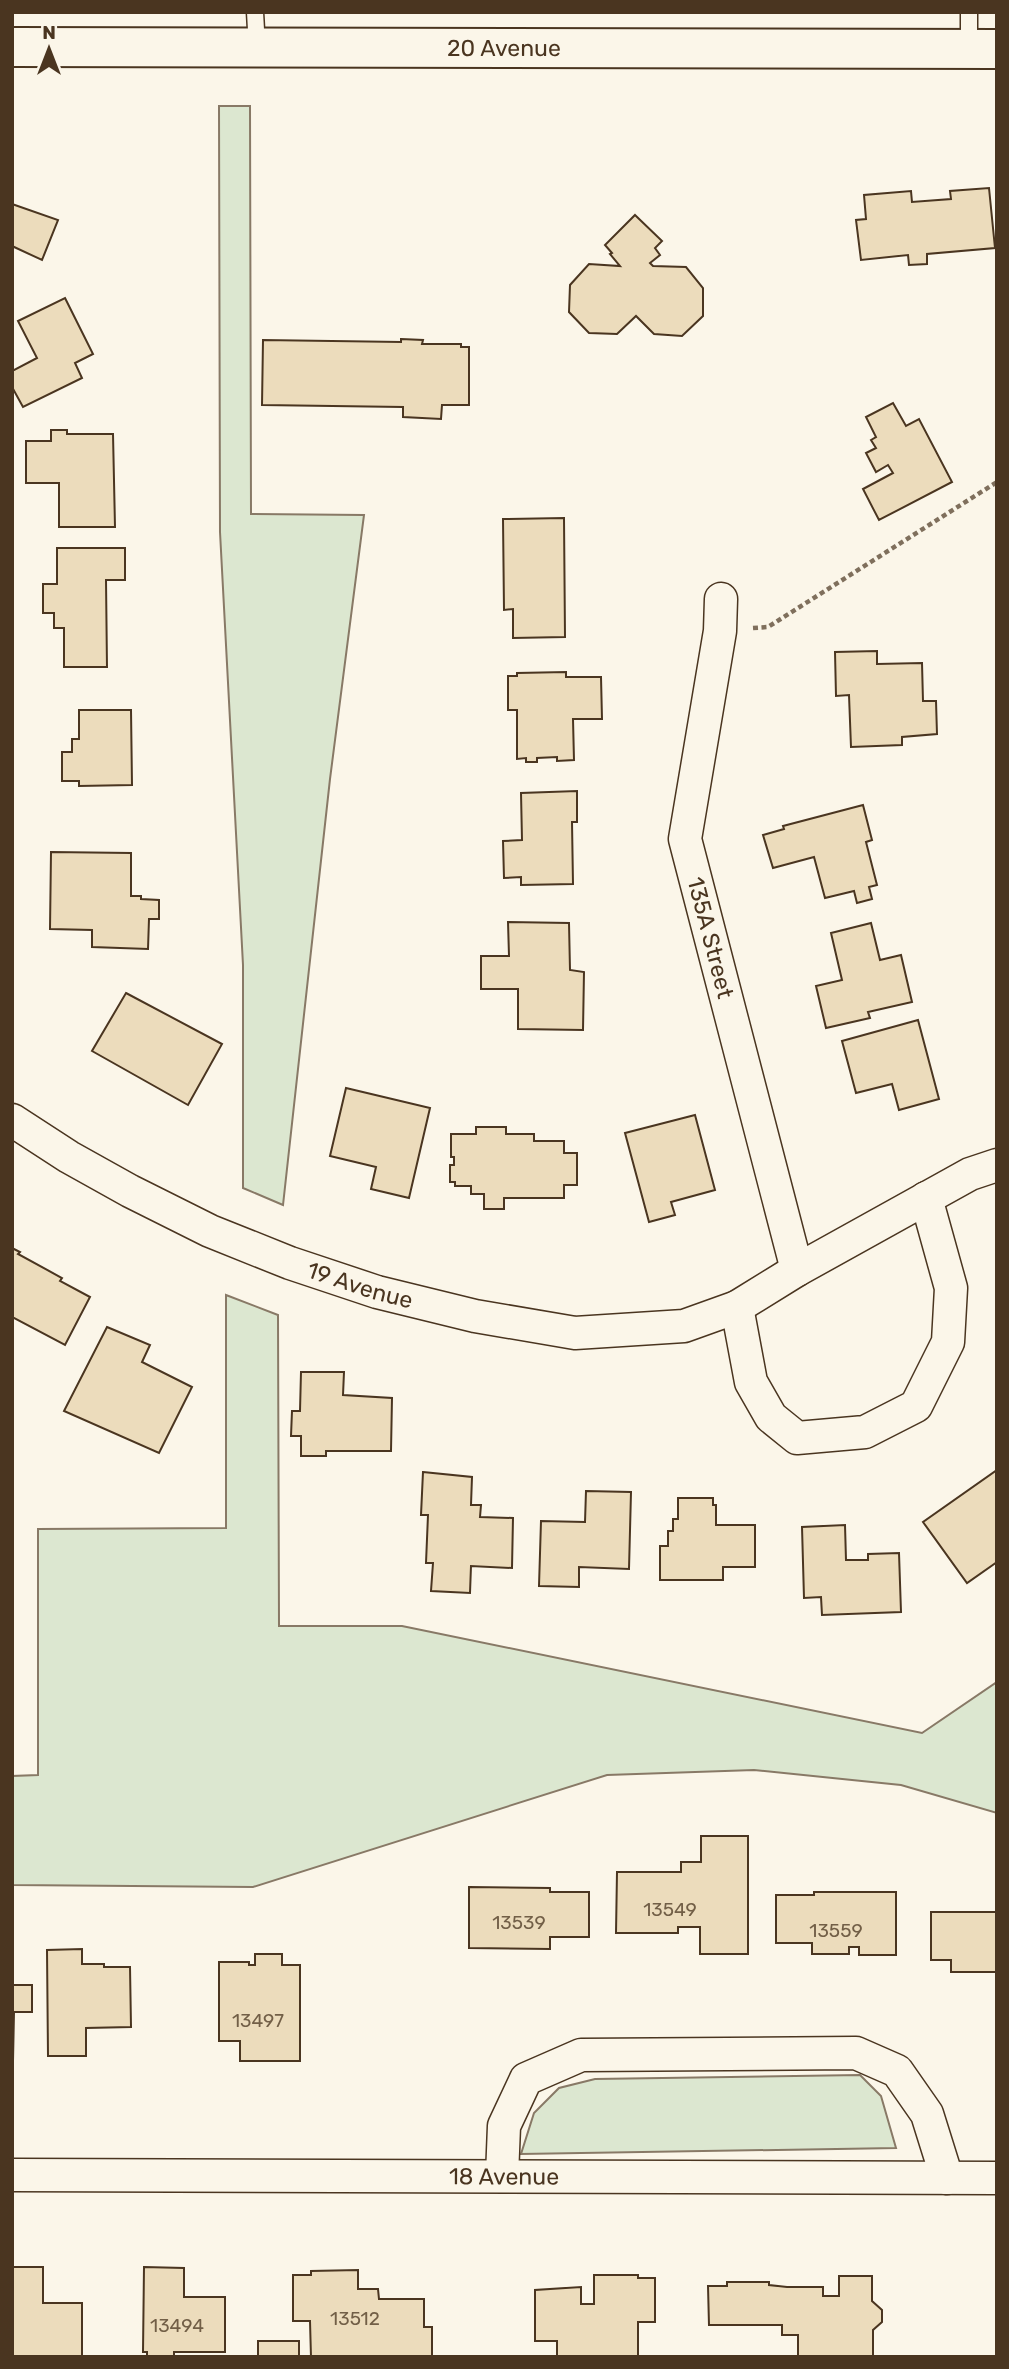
<svg xmlns="http://www.w3.org/2000/svg" width="1009" height="2369" font-family="Rubik,sans-serif">
<style>
.green{fill:#dce7d0;stroke:#887966;stroke-width:2}
.building{fill:#ecdcbc;stroke:#4a3520;stroke-width:2}
.lines{fill:none;stroke-linecap:round;stroke-linejoin:round}
.service-casing{stroke:#4a3520;stroke-width:19}
.minor-casing{stroke:#4a3520;stroke-width:35}
.tertiary-casing{stroke:#4a3520;stroke-width:42}
.path{stroke:#7f6f5c;stroke-width:4.5;stroke-dasharray:5 3.5;stroke-linecap:butt}
.service{stroke:#fbf6e9;stroke-width:16}
.minor{stroke:#fbf6e9;stroke-width:32}
.tertiary{stroke:#fbf6e9;stroke-width:38}
.labels{text-anchor:middle;dominant-baseline:central;stroke-width:5;stroke-linejoin:round;paint-order:stroke}
.number-label{font-size:19px;fill:#725f47}
.street-label{font-size:23px;fill:#4a3520;stroke:#fbf6e9}
</style>
<rect width="100%" height="100%" fill="#fbf6e9"/>
<g class="green">
<polygon points="219,106 250,106 251,514 364,515 330,779 283,1205 243,1188 243,965 220,532"/>
<polygon points="226,1295 278,1315 279,1626 402,1626 922,1733 997,1682 997,1813 901,1785 754,1770 607,1775 253,1887 12,1885 12,1776 38,1775 38,1529 226,1528"/>
<polygon points="860,2075 881,2096 896,2148 521,2154 534,2113 559,2088 595,2079"/>
</g>
<g class="building">
<polygon points="989,188 995,248 927,254 927,264 909,265 908,255 861,260 856,220 866,219 864,195 911,191 912,202 951,199 950,191"/>
<polygon points="12,204 58,220 42,260 12,246"/>
<polygon points="635,215 662,241 655,248 660,255 650,263 653,266 686,267 703,288 703,316 682,336 654,334 636,316 617,334 589,333 569,312 570,285 589,264 620,266 610,254 612,253 605,245"/>
<polygon points="65,298 93,354 75,363 82,378 23,407 12,387 12,371 37,358 18,321"/>
<polygon points="401,339 423,340 422,344 461,344 461,347 469,347 469,405 442,405 441,419 403,417 403,407 262,405 263,340 401,342"/>
<polygon points="893,403 906,426 919,419 952,482 879,520 863,489 893,473 888,465 876,472 866,453 876,448 871,440 876,437 866,417"/>
<polygon points="51,430 67,430 67,434 113,434 115,527 59,527 59,483 26,483 26,441 51,441"/>
<polygon points="564,518 565,637 513,638 513,609 504,610 503,519"/>
<polygon points="57,548 125,548 125,580 106,580 107,667 64,667 64,628 54,628 54,613 43,613 43,584 57,584"/>
<polygon points="877,651 877,664 922,663 923,701 936,701 937,734 902,737 902,745 851,747 849,695 836,696 835,652"/>
<polygon points="566,672 566,677 601,677 602,719 573,719 574,760 557,761 557,757 537,758 537,762 526,762 526,758 517,759 517,710 508,710 508,676 517,676 517,673"/>
<polygon points="79,710 131,710 132,785 79,786 79,781 62,781 62,752 72,752 72,739 79,739"/>
<polygon points="577,791 577,822 572,822 573,884 521,885 521,877 504,878 503,841 522,840 521,793"/>
<polygon points="863,805 872,840 866,842 877,885 869,887 872,899 857,903 854,891 825,898 814,857 773,868 763,835 784,829 783,826"/>
<polygon points="51,852 131,853 131,896 141,896 141,899 159,900 159,919 149,919 148,949 92,947 92,930 50,929"/>
<polygon points="508,922 569,923 570,970 584,972 583,1030 518,1029 518,989 481,989 481,956 509,956"/>
<polygon points="871,923 880,960 901,955 912,1002 868,1012 870,1018 826,1028 816,986 842,980 831,933"/>
<polygon points="126,993 222,1044 188,1105 92,1051"/>
<polygon points="918,1020 939,1099 899,1110 892,1084 856,1093 842,1041"/>
<polygon points="346,1088 430,1108 409,1198 371,1189 376,1167 330,1156"/>
<polygon points="695,1115 715,1190 671,1202 675,1215 649,1222 625,1133"/>
<polygon points="476,1127 506,1127 506,1134 534,1134 534,1141 564,1141 564,1153 577,1153 577,1185 564,1185 564,1198 504,1198 504,1209 484,1209 484,1194 471,1194 471,1186 455,1186 455,1182 450,1182 450,1165 454,1165 454,1157 451,1157 451,1134 476,1134"/>
<polygon points="12,1248 20,1252 18,1254 62,1278 60,1281 90,1297 65,1345 12,1317"/>
<polygon points="107,1327 150,1345 142,1362 192,1387 159,1453 64,1411"/>
<polygon points="301,1372 344,1372 343,1395 392,1398 391,1451 326,1451 326,1456 301,1456 301,1436 291,1436 292,1411 300,1411"/>
<polygon points="997,1470 997,1562 967,1583 923,1522"/>
<polygon points="423,1472 472,1477 471,1505 481,1505 480,1517 513,1518 512,1568 471,1566 470,1593 431,1591 433,1563 426,1563 428,1515 421,1515"/>
<polygon points="586,1491 631,1492 629,1569 579,1567 579,1587 539,1586 541,1521 585,1522"/>
<polygon points="678,1498 713,1498 713,1505 716,1505 716,1525 755,1525 755,1567 723,1567 723,1580 660,1580 660,1546 668,1546 668,1531 673,1531 673,1519 678,1519"/>
<polygon points="845,1525 846,1560 868,1560 868,1554 899,1553 901,1612 822,1615 821,1597 804,1598 802,1527"/>
<polygon points="701,1836 748,1836 748,1954 700,1954 700,1927 678,1927 678,1933 616,1933 617,1872 681,1872 681,1862 701,1862"/>
<polygon points="469,1887 550,1888 550,1892 589,1892 589,1937 550,1937 550,1949 469,1948"/>
<polygon points="814,1892 896,1892 896,1955 859,1955 859,1947 849,1947 849,1954 812,1954 812,1943 776,1943 776,1895 814,1895"/>
<polygon points="931,1912 997,1912 997,1972 951,1972 951,1960 931,1960"/>
<polygon points="82,1949 82,1964 104,1964 104,1967 130,1967 131,2027 86,2028 86,2056 48,2056 47,1950"/>
<polygon points="255,1954 282,1954 282,1965 300,1965 300,2061 240,2061 240,2041 219,2041 219,1962 249,1962 249,1965 255,1965"/>
<polygon points="12,1985 32,1985 32,2012 14,2012 13,2061"/>
<polygon points="12,2267 43,2267 43,2303 82,2303 82,2356 12,2357"/>
<polygon points="144,2267 184,2268 184,2297 225,2297 225,2352 174,2352 174,2357 147,2357 147,2352 143,2352"/>
<polygon points="358,2270 358,2289 378,2289 379,2299 424,2299 424,2327 432,2327 432,2357 311,2357 310,2321 293,2321 293,2275 311,2275 311,2271"/>
<polygon points="594,2275 638,2275 638,2278 655,2278 655,2322 638,2322 638,2357 557,2357 557,2341 535,2341 535,2290 581,2287 581,2304 594,2304"/>
<polygon points="839,2276 872,2276 872,2301 882,2310 882,2322 873,2330 873,2357 798,2357 798,2335 782,2335 782,2325 709,2325 708,2286 727,2286 727,2282 769,2282 769,2285 787,2287 823,2287 823,2296 839,2296"/>
<rect x="258" y="2341" width="41" height="16"/>
</g>
<g class="lines">
<defs>
<g id="service">
<polyline points="255,12 257,48"/>
<polyline points="969,48 969,12"/>
</g>
<g id="minor">
<path id="s1" d="M721,599L720,631L685,839L797,1270"/>
<path id="s2" d="M12,1120L69,1157L130,1191L210,1231L290,1263L377,1292L475,1316L575,1333L684,1326L737,1307L797,1270L970,1174L997,1165"/>
<polyline points="737,1307 751,1382 771,1417 797,1438 865,1432 916,1406 948,1342 951,1288 926,1198"/>
<path id="s3" d="M12,2175L997,2178"/>
<polyline points="502,2176 504,2126 526,2079 581,2055 856,2053 897,2071 927,2114 947,2178"/>
</g>
<g id="tertiary">
<path id="s4" d="M12,47L997,49"/>
</g>
</defs>
<use href="#service" class="service-casing"/>
<use href="#minor" class="minor-casing"/>
<use href="#tertiary" class="tertiary-casing"/>
<polyline class="path" points="753,628 768,627 997,482"/>
<use href="#service" class="service"/>
<use href="#minor" class="minor"/>
<use href="#tertiary" class="tertiary"/>
</g>
<g class="labels">
<g class="number-label">
<text x="670" y="1909">13549</text>
<text x="519" y="1922">13539</text>
<text x="836" y="1930">13559</text>
<text x="258" y="2020">13497</text>
<text x="355" y="2318">13512</text>
<text x="177" y="2325">13494</text>
</g>
<g class="street-label">
<text stroke="none"><textPath href="#s4" startOffset="492">20 Avenue</textPath></text>
<text stroke="none"><textPath href="#s1" startOffset="345">135A Street</textPath></text>
<text stroke="none"><textPath href="#s2" startOffset="387">19 Avenue</textPath></text>
<text stroke="none"><textPath href="#s3" startOffset="492">18 Avenue</textPath></text>
</g>
</g>
<rect width="1009" height="2369" fill="none" stroke="#4a3520" stroke-width="28"/>
<g transform="translate(49 49)" stroke="#fbf6e9" stroke-width="5" paint-order="stroke">
<path d="M0-5L12 26L0 18L-12 26Z" fill="#4a3520"/>
<text y="-10" font-size="19" font-weight="bold" text-anchor="middle" fill="#4a3520">N</text>
</g>
</svg>
